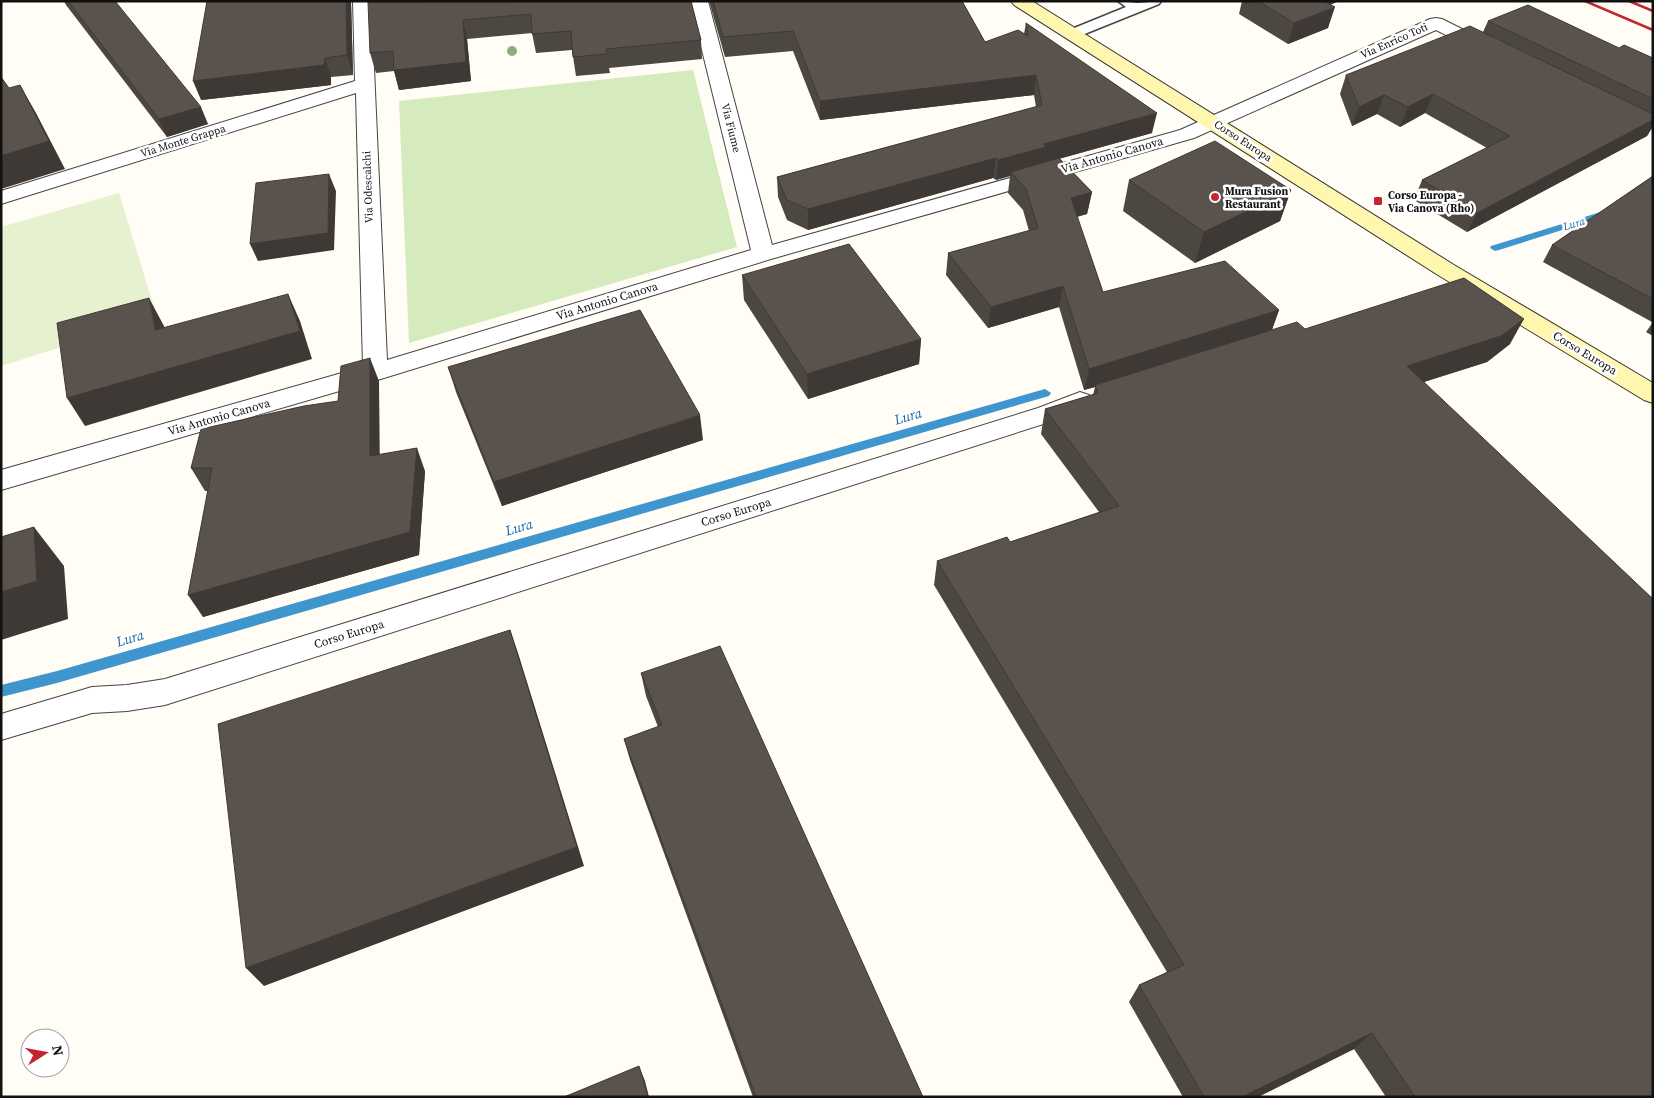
<svg xmlns="http://www.w3.org/2000/svg" width="1654" height="1098" font-family="'Source Serif 4',serif">
<style>
.green{fill:#d5ebbd}
.pitch{fill:#e6f2cf}
.lines{fill:none;stroke-linecap:round;stroke-linejoin:round}
.stream{fill:#3f96cf;fill-rule:evenodd}
.service-casing{stroke:#444;stroke-width:3}
.minor-casing{stroke:#444;stroke-width:2}
.secondary-casing{stroke:#333;stroke-width:2}
.service{fill:#fff;fill-rule:evenodd}
.minor{fill:#fff;fill-rule:evenodd}
.secondary{fill:#fff6b0;fill-rule:evenodd}
.rail{stroke:#c4262e;stroke-width:2.5}
.tree{fill:#8dad7f}
.wall{fill:#4d4742}
.shaded-wall{fill:#3f3936}
.building{fill:#5a524d;stroke:#3f3936}
.poi-dot{fill:#c4262e;stroke:#fff;stroke-width:2}
.labels{text-anchor:middle;dominant-baseline:central;stroke-width:5;stroke-linejoin:round;paint-order:stroke}
.far-street-label{font-size:11px;fill:#111;stroke:#fff}
.far-poi-label{font-size:11px;font-weight:bold;fill:#111;stroke:#fff;text-anchor:start}
.far-water-label{font-size:11px;font-style:italic;fill:#1768a6;stroke:#fff}
.street-label{font-size:12px;fill:#111;stroke:#fff}
.water-label{font-size:14px;font-style:italic;fill:#1768a6;stroke:#fff}
</style>
<rect width="100%" height="100%" fill="#fffdf5"/>
<polygon class="green" points="693,70 737,247 409,343 399,101"/>
<polygon class="pitch" points="119,193 157,317 1,366 1,227"/>
<g class="lines">
<g class="stream">
<polygon points="1607,210 1612,213 1610,215 1499,250 1495,251 1490,248 1491,246"/>
<polygon points="1045,389 1051,393 1049,396 57,683 1,697 1,685 57,671"/>
</g>
<defs>
<polygon id="service" points="1118,1 1138,3 1161,1 1159,4 1077,37 1067,37 1065,34 1067,31 1126,7"/>
<g id="minor">
<polygon points="353,1 371,1 387,360 751,250 690,1 708,1 772,245 1180,130 1430,19 1436,18 1442,19 1494,45 1497,49 1494,53 1488,54 1482,53 1436,30 1194,138 771,259 384,378 1,490 1,470 363,367 356,93 1,204 1,191 355,81"/>
<polygon points="1080,392 1089,395 1092,401 1089,407 1056,420 165,705 127,711 92,713 1,740 1,714 92,687 127,685 165,679 1038,408"/>
</g>
<polygon id="secondary" points="1011,1 1032,1 1454,265 1653,383 1653,403 1644,400 1438,275 1014,5"/>
</defs>
<use href="#service" class="service-casing"/>
<use href="#minor" class="minor-casing"/>
<use href="#secondary" class="secondary-casing"/>
<use href="#service" class="service"/>
<use href="#minor" class="minor"/>
<use href="#secondary" class="secondary"/>
<g class="rail">
<polyline points="1585,1 1653,30"/>
<polyline points="1629,1 1653,11"/>
</g>
</g>
<circle class="tree" cx="512" cy="51" r="5"/>
<g class="wall">
<polygon points="64,1 115,1 208,124 167,137 66,5"/>
<polygon points="351,1 353,75 331,77 331,85 201,100"/>
<polygon points="371,1 691,1 701,40 702,59 609,68 610,73 576,76 572,50 536,53 532,33 467,39 471,81 399,90 394,71 376,73 370,53"/>
<polygon points="709,1 962,1 985,42 1024,34 1026,23 1152,133 1059,159 1092,192 1087,214 1077,217 1103,292 1279,310 1272,330 1305,329 1510,344 1487,362 1424,382 1653,1097 1386,1097 1354,1049 1258,1097 1183,1097 1129,1002 1139,985 1167,972 934,585 937,561 1010,542 1099,512 1041,434 1045,409 1093,395 1095,387 1084,390 1059,307 988,328 946,275 948,253 1029,231 1023,210 1008,193 1010,176 996,180 993,178 808,230 787,220 778,197 777,177 1036,107 1034,95 820,120 793,51 725,57"/>
<polygon points="1242,1 1339,1 1330,5 1328,28 1288,44 1239,14"/>
<polygon points="1488,21 1619,48 1653,58 1653,126 1647,136 1467,232 1414,200 1422,180 1487,148 1425,113 1400,127 1377,114 1352,126 1340,94 1346,75 1483,32"/>
<polygon points="1653,176 1653,321 1652,322 1543,262 1552,245"/>
<polygon points="1129,180 1291,190 1280,221 1195,263 1123,211"/>
<polygon points="742,275 921,339 919,364 808,399 744,300"/>
<polygon points="1653,322 1653,336 1646,332"/>
<polygon points="448,367 703,440 502,506 456,392"/>
<polygon points="379,381 379,455 425,471 419,555 203,617 208,491 205,491 191,468 338,401"/>
<polygon points="641,673 923,1097 753,1097 630,760 624,739 658,727 646,696"/>
</g>
<g class="shaded-wall">
<polygon points="346,1 351,1 353,75 347,55"/>
<polygon points="1309,1 1339,1 1305,15"/>
<polygon points="1335,7 1328,28 1288,44 1294,23"/>
<polygon points="463,20 467,39 471,81 399,90 394,70"/>
<polygon points="325,58 331,77 331,85 201,100 193,81"/>
<polygon points="1036,75 1034,95 820,120 820,101"/>
<polygon points="20,85 36,113 65,169 1,189 1,156"/>
<polygon points="1433,94 1425,113 1400,127 1408,107"/>
<polygon points="1384,95 1377,114 1352,126 1359,107"/>
<polygon points="201,107 208,124 167,137 159,119"/>
<polygon points="1157,113 1152,133 1011,172 1010,176 996,180 998,160 1044,144"/>
<polygon points="1653,120 1653,126 1647,136 1467,232 1477,213"/>
<polygon points="996,158 993,178 808,230 808,209"/>
<polygon points="329,174 336,191 334,250 258,261 250,244"/>
<polygon points="1291,190 1280,221 1195,263 1204,232"/>
<polygon points="1092,192 1087,214 1067,219 1071,198"/>
<polygon points="1063,286 1059,307 988,328 991,307"/>
<polygon points="288,294 300,321 312,359 85,426 67,398"/>
<polygon points="149,298 164,326 171,358 155,330"/>
<polygon points="1279,310 1271,332 1095,385 1095,387 1084,390 1089,369"/>
<polygon points="1524,319 1510,344 1487,362 1395,391 1407,366"/>
<polygon points="921,339 919,364 808,399 807,374"/>
<polygon points="370,358 379,381 380,479 370,456"/>
<polygon points="700,415 703,440 502,506 494,482"/>
<polygon points="417,448 425,471 419,555 203,617 188,595"/>
<polygon points="34,527 64,566 68,619 1,640 1,592"/>
<polygon points="510,630 518,653 584,866 264,986 246,968"/>
<polygon points="1372,1033 1354,1049 1258,1097 1242,1097"/>
<polygon points="639,1066 645,1081 649,1097 648,1097"/>
</g>
<g class="building">
<polygon points="68,1 115,1 201,107 159,119"/>
<polygon points="207,1 346,1 347,55 325,58 324,65 193,81"/>
<polygon points="691,1 701,40 606,49 607,54 573,57 571,31 532,34 531,14 463,20 466,62 394,70 393,51 370,53 368,2"/>
<polygon points="713,1 962,1 985,42 1018,30 1028,36 1026,23 1157,113 1044,144 1046,147 998,160 996,158 808,209 787,200 777,177 1042,105 1036,75 820,101 793,31 723,37"/>
<polygon points="1258,1 1324,1 1335,7 1294,23"/>
<polygon points="1528,5 1619,48 1624,45 1653,58 1653,99 1488,21"/>
<polygon points="1470,26 1653,114 1653,120 1477,213 1422,180 1510,136 1433,94 1408,107 1384,95 1359,107 1346,75"/>
<polygon points="1,77 9,88 20,85 49,141 1,156"/>
<polygon points="1215,141 1291,190 1204,232 1129,180"/>
<polygon points="1059,158 1092,192 1071,198 1103,292 1225,261 1279,310 1089,369 1063,286 991,307 948,253 1038,228 1026,189 1011,172"/>
<polygon points="329,174 328,233 250,244 256,183"/>
<polygon points="1653,176 1653,299 1552,245"/>
<polygon points="849,244 921,339 807,374 742,275"/>
<polygon points="1464,278 1524,319 1501,336 1407,366 1653,599 1653,1097 1415,1097 1372,1033 1242,1097 1204,1097 1139,985 1184,965 937,561 1007,537 1010,542 1119,506 1045,409 1098,393 1095,385 1297,322 1305,329"/>
<polygon points="288,294 300,331 67,398 57,323 149,298 155,330"/>
<polygon points="640,310 700,415 494,482 448,367"/>
<polygon points="370,358 370,456 417,448 410,532 188,595 212,468 191,468 201,429 304,406 338,401 341,366"/>
<polygon points="34,527 37,581 1,592 1,537"/>
<polygon points="510,630 577,847 246,968 218,724"/>
<polygon points="720,646 923,1097 756,1097 624,739 662,725 641,673"/>
<polygon points="639,1066 648,1097 564,1097"/>
</g>
<g class="poi-dot">
<circle cx="1215" cy="197" r="5"/>
<rect x="1373" y="196" width="10" height="10" rx="2.5"/>
</g>
<g class="labels">
<g class="far-street-label">
<text transform="translate(1394 41) rotate(-24)">Via Enrico Toti</text>
<text transform="translate(731 128) rotate(76)">Via Fiume</text>
<text transform="translate(183 141) rotate(-17)">Via Monte Grappa</text>
<text transform="translate(1243 141) rotate(33)">Corso Europa</text>
<text transform="translate(368 187) rotate(-92)">Via Odescalchi</text>
</g>
<g class="far-poi-label">
<text x="1225" y="191">Mura Fusion<tspan x="1225" dy="13">Restaurant</tspan></text>
<text x="1388" y="195">Corso Europa -<tspan x="1388" dy="13">Via Canova (Rho)</tspan></text>
</g>
<g class="far-water-label">
<text transform="translate(1574 224) rotate(-17)">Lura</text>
</g>
<g class="street-label">
<text transform="translate(1112 155) rotate(-16)">Via Antonio Canova</text>
<text transform="translate(607 301) rotate(-17)">Via Antonio Canova</text>
<text transform="translate(1585 353) rotate(31)">Corso Europa</text>
<text transform="translate(219 417) rotate(-16)">Via Antonio Canova</text>
<text transform="translate(736 512) rotate(-17)">Corso Europa</text>
<text transform="translate(349 634) rotate(-17)">Corso Europa</text>
</g>
<g class="water-label">
<text transform="translate(908 416) rotate(-16)">Lura</text>
<text transform="translate(519 527) rotate(-16)">Lura</text>
<text transform="translate(130 638) rotate(-16)">Lura</text>
</g>
</g>
<rect width="1654" height="1098" fill="none" stroke="#111111" stroke-width="5"/>
<g transform="translate(45 1053) rotate(79)"><circle r="24" fill="#ffffff" stroke="#a0a0a0"/>
<path d="M0-4L9 19L0 12L-9 19Z" fill="#c4262e"/>
<text y="-8" font-size="14" font-weight="bold" text-anchor="middle" fill="#111111">N</text>
</g>
</svg>
